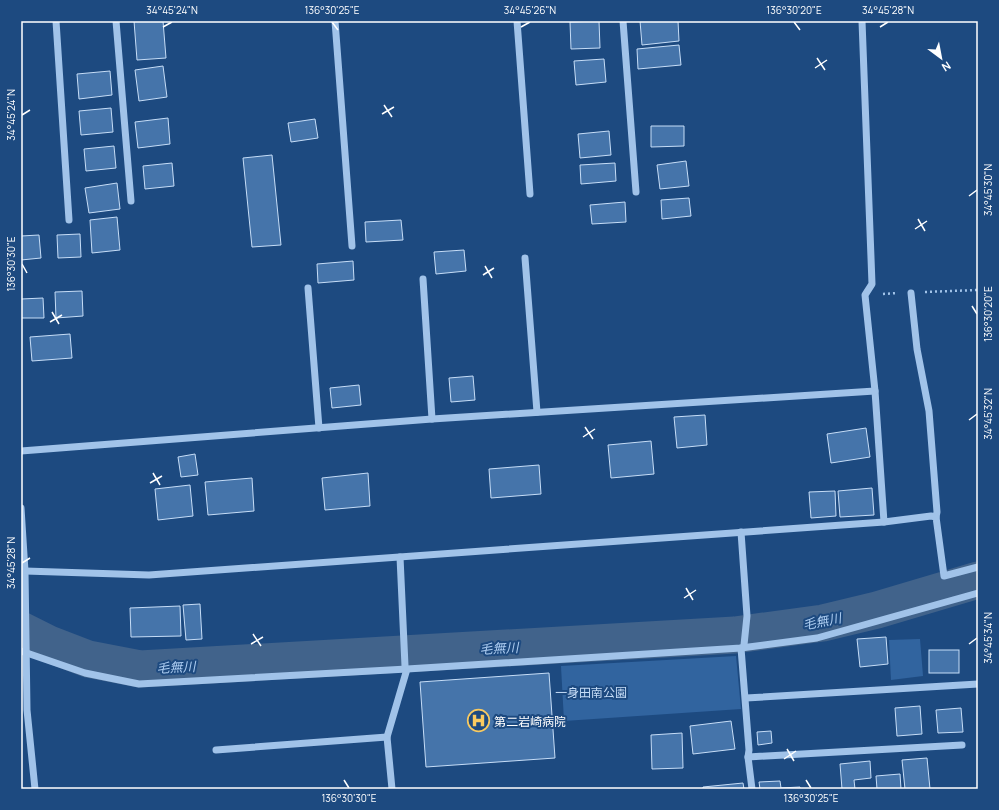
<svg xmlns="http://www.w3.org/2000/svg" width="999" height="810" font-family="Manrope,'Noto Sans JP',sans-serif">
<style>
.green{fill:#31649f}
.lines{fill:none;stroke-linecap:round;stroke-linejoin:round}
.river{stroke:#41638b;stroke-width:37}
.building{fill:#4574aa;stroke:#c6ddf7}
.path{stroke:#a1c3e9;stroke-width:2.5;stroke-dasharray:2 3;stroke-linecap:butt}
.minor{stroke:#a1c3e9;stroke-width:7}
.ticks{fill:none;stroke:#fff;stroke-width:1.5}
.labels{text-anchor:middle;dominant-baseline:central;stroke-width:4;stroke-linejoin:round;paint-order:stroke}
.park-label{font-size:12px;fill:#c6ddf7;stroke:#1d4a80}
.poi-label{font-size:12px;fill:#fff;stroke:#1d4a80;text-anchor:start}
.water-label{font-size:13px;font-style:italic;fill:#adcdf1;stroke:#1d4a80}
.neatline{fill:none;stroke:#fff;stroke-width:1.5}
.ticks-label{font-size:10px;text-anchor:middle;fill:#fff}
</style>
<rect width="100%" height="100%" fill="#1d4a80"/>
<g class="green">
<polygon points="920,639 923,676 891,680 889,640"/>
<polygon points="736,656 741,709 564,721 561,666"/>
</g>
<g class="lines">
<polyline class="river" points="21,630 49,644 88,659 140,669 735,635 823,623 877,610 978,580"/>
</g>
<g class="building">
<polygon points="134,21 163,21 166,58 137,60"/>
<polygon points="599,21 600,48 571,49 570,22"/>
<polygon points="640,21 678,21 679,41 642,45"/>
<polygon points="679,45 681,65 638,69 637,49"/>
<polygon points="604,59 606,82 576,85 574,61"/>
<polygon points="163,66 167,97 139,101 135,70"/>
<polygon points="110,71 112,95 79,99 77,74"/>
<polygon points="111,108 113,132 81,135 79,111"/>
<polygon points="168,118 170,144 138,148 135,122"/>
<polygon points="315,119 318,138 291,142 288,123"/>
<polygon points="651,126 684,126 684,146 651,147"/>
<polygon points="609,131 611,155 580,158 578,134"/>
<polygon points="114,146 116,168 86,171 84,149"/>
<polygon points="272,155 281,245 252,247 243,158"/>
<polygon points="686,161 689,186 660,189 657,165"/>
<polygon points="172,163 174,186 145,189 143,166"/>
<polygon points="615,163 616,181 581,184 580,165"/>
<polygon points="117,183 120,209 89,213 85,188"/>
<polygon points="689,198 691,216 662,219 661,200"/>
<polygon points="625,202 626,222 592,224 590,205"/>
<polygon points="117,217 120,250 92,253 90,220"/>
<polygon points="401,220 403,240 366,242 365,222"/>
<polygon points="80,234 81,257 58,258 57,235"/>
<polygon points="39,235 41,258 21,260 21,236"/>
<polygon points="464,250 466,271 436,274 434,252"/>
<polygon points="353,261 354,280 318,283 317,264"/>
<polygon points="82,291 83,316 56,318 55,292"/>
<polygon points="43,298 44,318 21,318 21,299"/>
<polygon points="70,334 72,358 32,361 30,337"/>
<polygon points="473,376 475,400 451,402 449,378"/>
<polygon points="359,385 361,405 332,408 330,388"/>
<polygon points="705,415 707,445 677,448 674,417"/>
<polygon points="866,428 870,457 831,463 827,434"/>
<polygon points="651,441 654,474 611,478 608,445"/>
<polygon points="195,454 198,475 181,477 178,457"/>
<polygon points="539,465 541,494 491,498 489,469"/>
<polygon points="368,473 370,506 325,510 322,478"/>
<polygon points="252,478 254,511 208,515 205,482"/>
<polygon points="190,485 193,516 158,520 155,489"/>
<polygon points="872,488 874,515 840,517 838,491"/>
<polygon points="835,491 836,516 811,518 809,492"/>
<polygon points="200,604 202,639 186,640 183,605"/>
<polygon points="180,606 181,636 131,637 130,608"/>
<polygon points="886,637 888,664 860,667 857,639"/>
<rect x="929" y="650" width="30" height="23"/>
<polygon points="549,673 555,758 426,767 420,682"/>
<polygon points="920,706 922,734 897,736 895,708"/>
<polygon points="961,708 963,732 938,733 936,710"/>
<polygon points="731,721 735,749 693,754 690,726"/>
<polygon points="771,731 772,743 758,745 757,732"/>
<polygon points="682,733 683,768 652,769 651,735"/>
<polygon points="927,758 930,789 905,789 902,760"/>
<polygon points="870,761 871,778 854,780 855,789 842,789 840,764"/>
<polygon points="900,774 901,789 877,789 876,776"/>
<polygon points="780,781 781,788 800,787 800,789 760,789 759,782"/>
<polygon points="743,783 744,789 703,789 703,787"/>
</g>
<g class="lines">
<g class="path">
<polyline points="925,292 978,290"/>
<polyline points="883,294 898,293"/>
</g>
<g class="minor">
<polyline points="56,21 69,220"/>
<polyline points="116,21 131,201"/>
<polyline points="335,21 352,246"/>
<polyline points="517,21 530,194"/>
<polyline points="623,21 636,192"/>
<polyline points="862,21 872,284 865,295 875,391 884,522"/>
<polyline points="525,258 537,412"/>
<polyline points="423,279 432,419"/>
<polyline points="308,288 319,428"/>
<polyline points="911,293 917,349 929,411 937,512 936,517"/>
<polyline points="21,451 432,419 875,391"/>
<polyline points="21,508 25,571 27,710 35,789"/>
<polyline points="741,532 747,616 744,645"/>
<polyline points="400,557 405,666"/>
<polyline points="25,571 149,575 884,522 931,516 936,517 944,576 978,567"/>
<polyline points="741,648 749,750 748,757 752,789"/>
<polyline points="21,651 85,673 139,684 407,669 741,648 817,638 978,593"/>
<polyline points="746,698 978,684"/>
<polyline points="216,750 387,737"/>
<polyline points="748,757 962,745"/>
<polyline points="392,789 387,737 407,669"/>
</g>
</g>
<path class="ticks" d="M332,22L338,30M794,22L800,30M163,27L172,22M521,27L530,22M880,27L888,22M817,58L825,70M815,68L827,60M384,105L392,117M382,114L394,107M22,115L30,110M969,196L977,190M918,219L925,231M915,229L927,221M22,264L27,273M485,266L492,278M483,275L494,268M972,306L977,314M52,312L59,324M50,322L62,315M969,420L977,414M585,427L593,439M583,437L595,429M153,473L160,485M150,483L162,476M22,563L30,558M686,588L693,600M684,598L696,590M253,634L261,646M251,644L263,637M969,644L977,638M787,749L794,761M784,759L796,751M344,780L349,788M806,780L811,788"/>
<defs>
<symbol id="hospital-ring" viewBox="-11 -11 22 22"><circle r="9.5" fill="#1d4a80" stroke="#f9ca60" stroke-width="1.5"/><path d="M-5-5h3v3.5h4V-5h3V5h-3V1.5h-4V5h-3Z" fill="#f9ca60"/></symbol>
</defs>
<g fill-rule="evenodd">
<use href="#hospital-ring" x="466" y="708" width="25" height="25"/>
</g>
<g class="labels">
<g class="park-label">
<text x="591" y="692">一身田南公園</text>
</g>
<g class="poi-label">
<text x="494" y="721">第二岩崎病院</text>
</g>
<g class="water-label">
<text transform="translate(822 621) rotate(-11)">毛無川</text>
<text transform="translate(499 648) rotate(-3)">毛無川</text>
<text transform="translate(176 667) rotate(-3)">毛無川</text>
</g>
</g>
<rect width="999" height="810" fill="none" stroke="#1d4a80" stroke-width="44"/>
<g transform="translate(941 58) rotate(148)" stroke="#1d4a80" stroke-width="3" paint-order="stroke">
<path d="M0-3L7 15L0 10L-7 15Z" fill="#ffffff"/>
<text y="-6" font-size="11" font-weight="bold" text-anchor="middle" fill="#ffffff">N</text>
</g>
<rect x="22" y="22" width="955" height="766" class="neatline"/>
<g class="ticks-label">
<text x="172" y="14">34°45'24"N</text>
<text x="332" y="14">136°30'25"E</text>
<text x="530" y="14">34°45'26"N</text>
<text x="794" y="14">136°30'20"E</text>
<text x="888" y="14">34°45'28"N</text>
<text transform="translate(11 115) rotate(-90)" y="4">34°45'24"N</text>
<text transform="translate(988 190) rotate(-90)" y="4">34°45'30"N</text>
<text transform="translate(11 264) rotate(-90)" y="4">136°30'30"E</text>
<text transform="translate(988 314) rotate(-90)" y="4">136°30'20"E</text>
<text transform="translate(988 414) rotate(-90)" y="4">34°45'32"N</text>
<text transform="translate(11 563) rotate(-90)" y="4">34°45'28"N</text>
<text transform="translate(988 638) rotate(-90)" y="4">34°45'34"N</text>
<text x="349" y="802">136°30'30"E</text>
<text x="811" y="802">136°30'25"E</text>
</g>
</svg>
